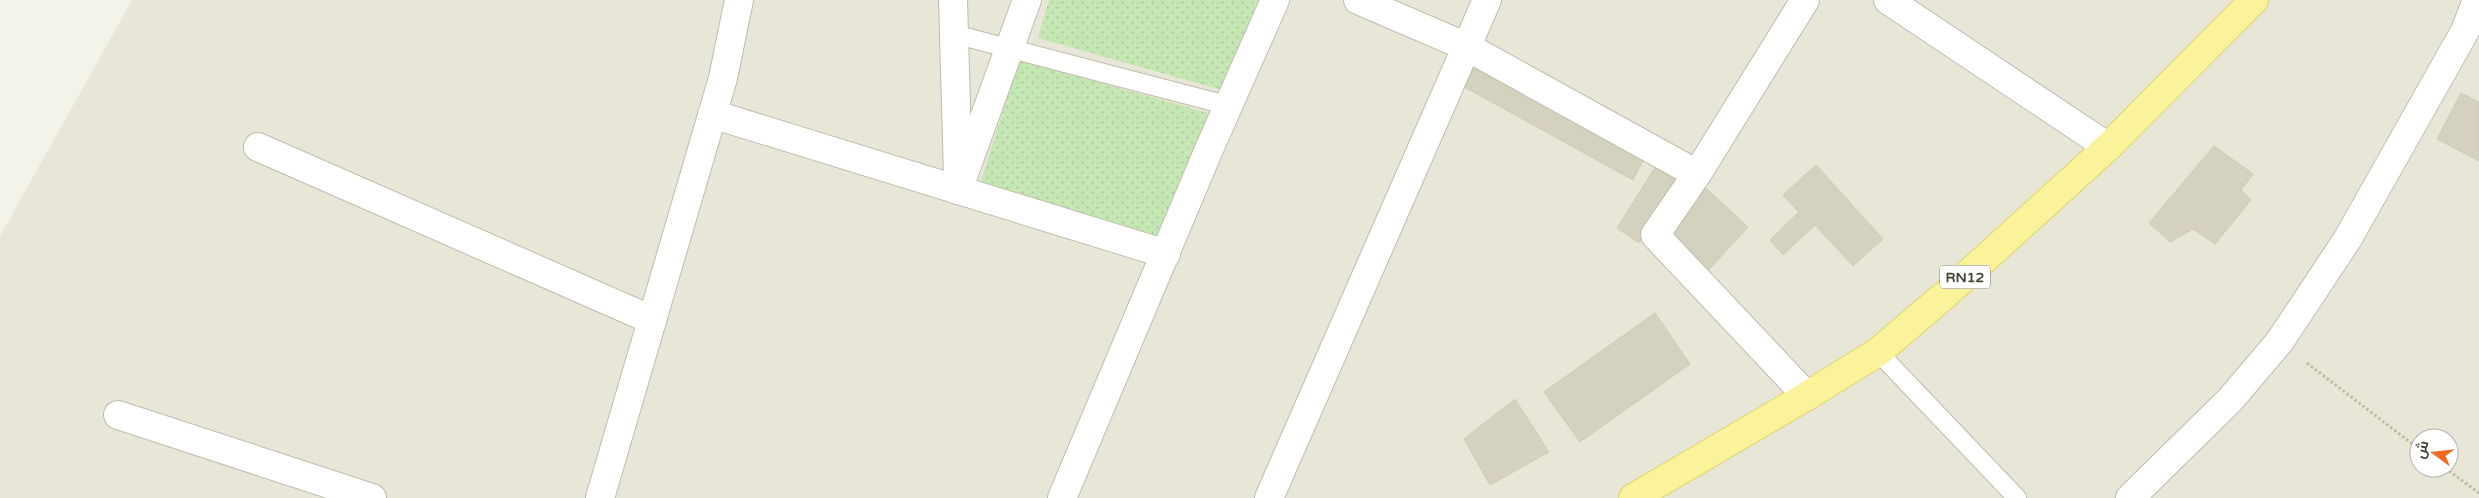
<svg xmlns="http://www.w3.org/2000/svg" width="2479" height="498" font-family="'Varela Round',Cairo,sans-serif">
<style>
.residential{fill:#e8e6d7;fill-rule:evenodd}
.grass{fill:url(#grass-dots)}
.building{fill:#d5d1bf;stroke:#d0cab2}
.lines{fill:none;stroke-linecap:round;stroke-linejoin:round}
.service-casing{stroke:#bfbcac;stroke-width:20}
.minor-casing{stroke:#bfbcac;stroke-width:30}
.primary-casing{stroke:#e0d46b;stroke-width:30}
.path{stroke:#c0bb9d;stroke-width:3;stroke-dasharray:2.5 2.5;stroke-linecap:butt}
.service{stroke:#fff;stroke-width:18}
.minor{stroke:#fff;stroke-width:28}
.primary{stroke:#fbf39b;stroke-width:28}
.labels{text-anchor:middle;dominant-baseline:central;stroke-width:4;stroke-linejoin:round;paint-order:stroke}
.shield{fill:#fff;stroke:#7e7c74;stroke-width:1}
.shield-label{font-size:14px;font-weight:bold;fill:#474438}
</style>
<defs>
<pattern id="grass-dots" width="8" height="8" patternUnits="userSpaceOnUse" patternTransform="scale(1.25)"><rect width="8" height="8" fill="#c5e7b3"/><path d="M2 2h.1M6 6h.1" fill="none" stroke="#abc79b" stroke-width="1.8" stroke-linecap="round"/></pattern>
</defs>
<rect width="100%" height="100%" fill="#f4f3e9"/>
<path class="residential" d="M132,0H2479V498H0V236ZM2419,438H2449V468H2419Z"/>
<g class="grass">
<polygon points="1049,0 1258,0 1222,90 1038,38"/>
<polygon points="1019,60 1212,114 1158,240 980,184"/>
</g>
<g class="building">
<polygon points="1470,64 1644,159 1633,180 1459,84"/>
<polygon points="2461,93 2479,102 2479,161 2437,139"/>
<polygon points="2214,146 2253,174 2241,190 2251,200 2215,244 2193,229 2170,242 2149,223"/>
<polygon points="1816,165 1883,239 1853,266 1815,225 1783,255 1770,240 1799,212 1783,195"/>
<polygon points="1656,166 1679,179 1639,243 1617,228"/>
<polygon points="1706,188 1748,227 1706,273 1664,233"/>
<polygon points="1655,313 1690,364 1580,442 1544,392"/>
<polygon points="1515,399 1549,452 1490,485 1464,439"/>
</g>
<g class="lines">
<defs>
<g id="service">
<polyline points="954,34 1230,106"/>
<polyline points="1878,352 2017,498"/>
</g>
<g id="minor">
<polyline points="953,0 958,176"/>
<polyline points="1358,0 1467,47 1697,174"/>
<polyline points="1805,0 1697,174 1655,235 1807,396"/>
<polyline points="1888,0 2108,147"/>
<polyline points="712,114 1166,254"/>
<polyline points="258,147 652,320"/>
<polyline points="958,190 1027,0"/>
<polyline points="118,415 372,498"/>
<polyline points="600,498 723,78 739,0"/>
<polyline points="1062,498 1210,147 1275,0"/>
<polyline points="1269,498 1487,0"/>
<polyline points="2130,498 2230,400 2280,341 2347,240 2465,31 2477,0"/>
</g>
<polyline id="primary" points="1633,498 1807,396 1878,352 1946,294 2108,147 2254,0"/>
</defs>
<use href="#service" class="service-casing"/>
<use href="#minor" class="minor-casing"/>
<use href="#primary" class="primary-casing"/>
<g class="path">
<polyline points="2307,363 2419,449"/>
<polyline points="2445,468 2479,493"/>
</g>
<use href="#service" class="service"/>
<use href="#minor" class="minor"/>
<use href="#primary" class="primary"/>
</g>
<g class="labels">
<rect class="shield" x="1940" y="265.5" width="50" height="23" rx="4"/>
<g class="shield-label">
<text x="1965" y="277">RN12</text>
</g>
</g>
<g transform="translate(2434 453) rotate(285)"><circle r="24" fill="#ffffff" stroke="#b5b4af"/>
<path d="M0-4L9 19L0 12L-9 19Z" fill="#f26b22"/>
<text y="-8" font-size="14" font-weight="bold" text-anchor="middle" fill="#474438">ش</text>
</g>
</svg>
